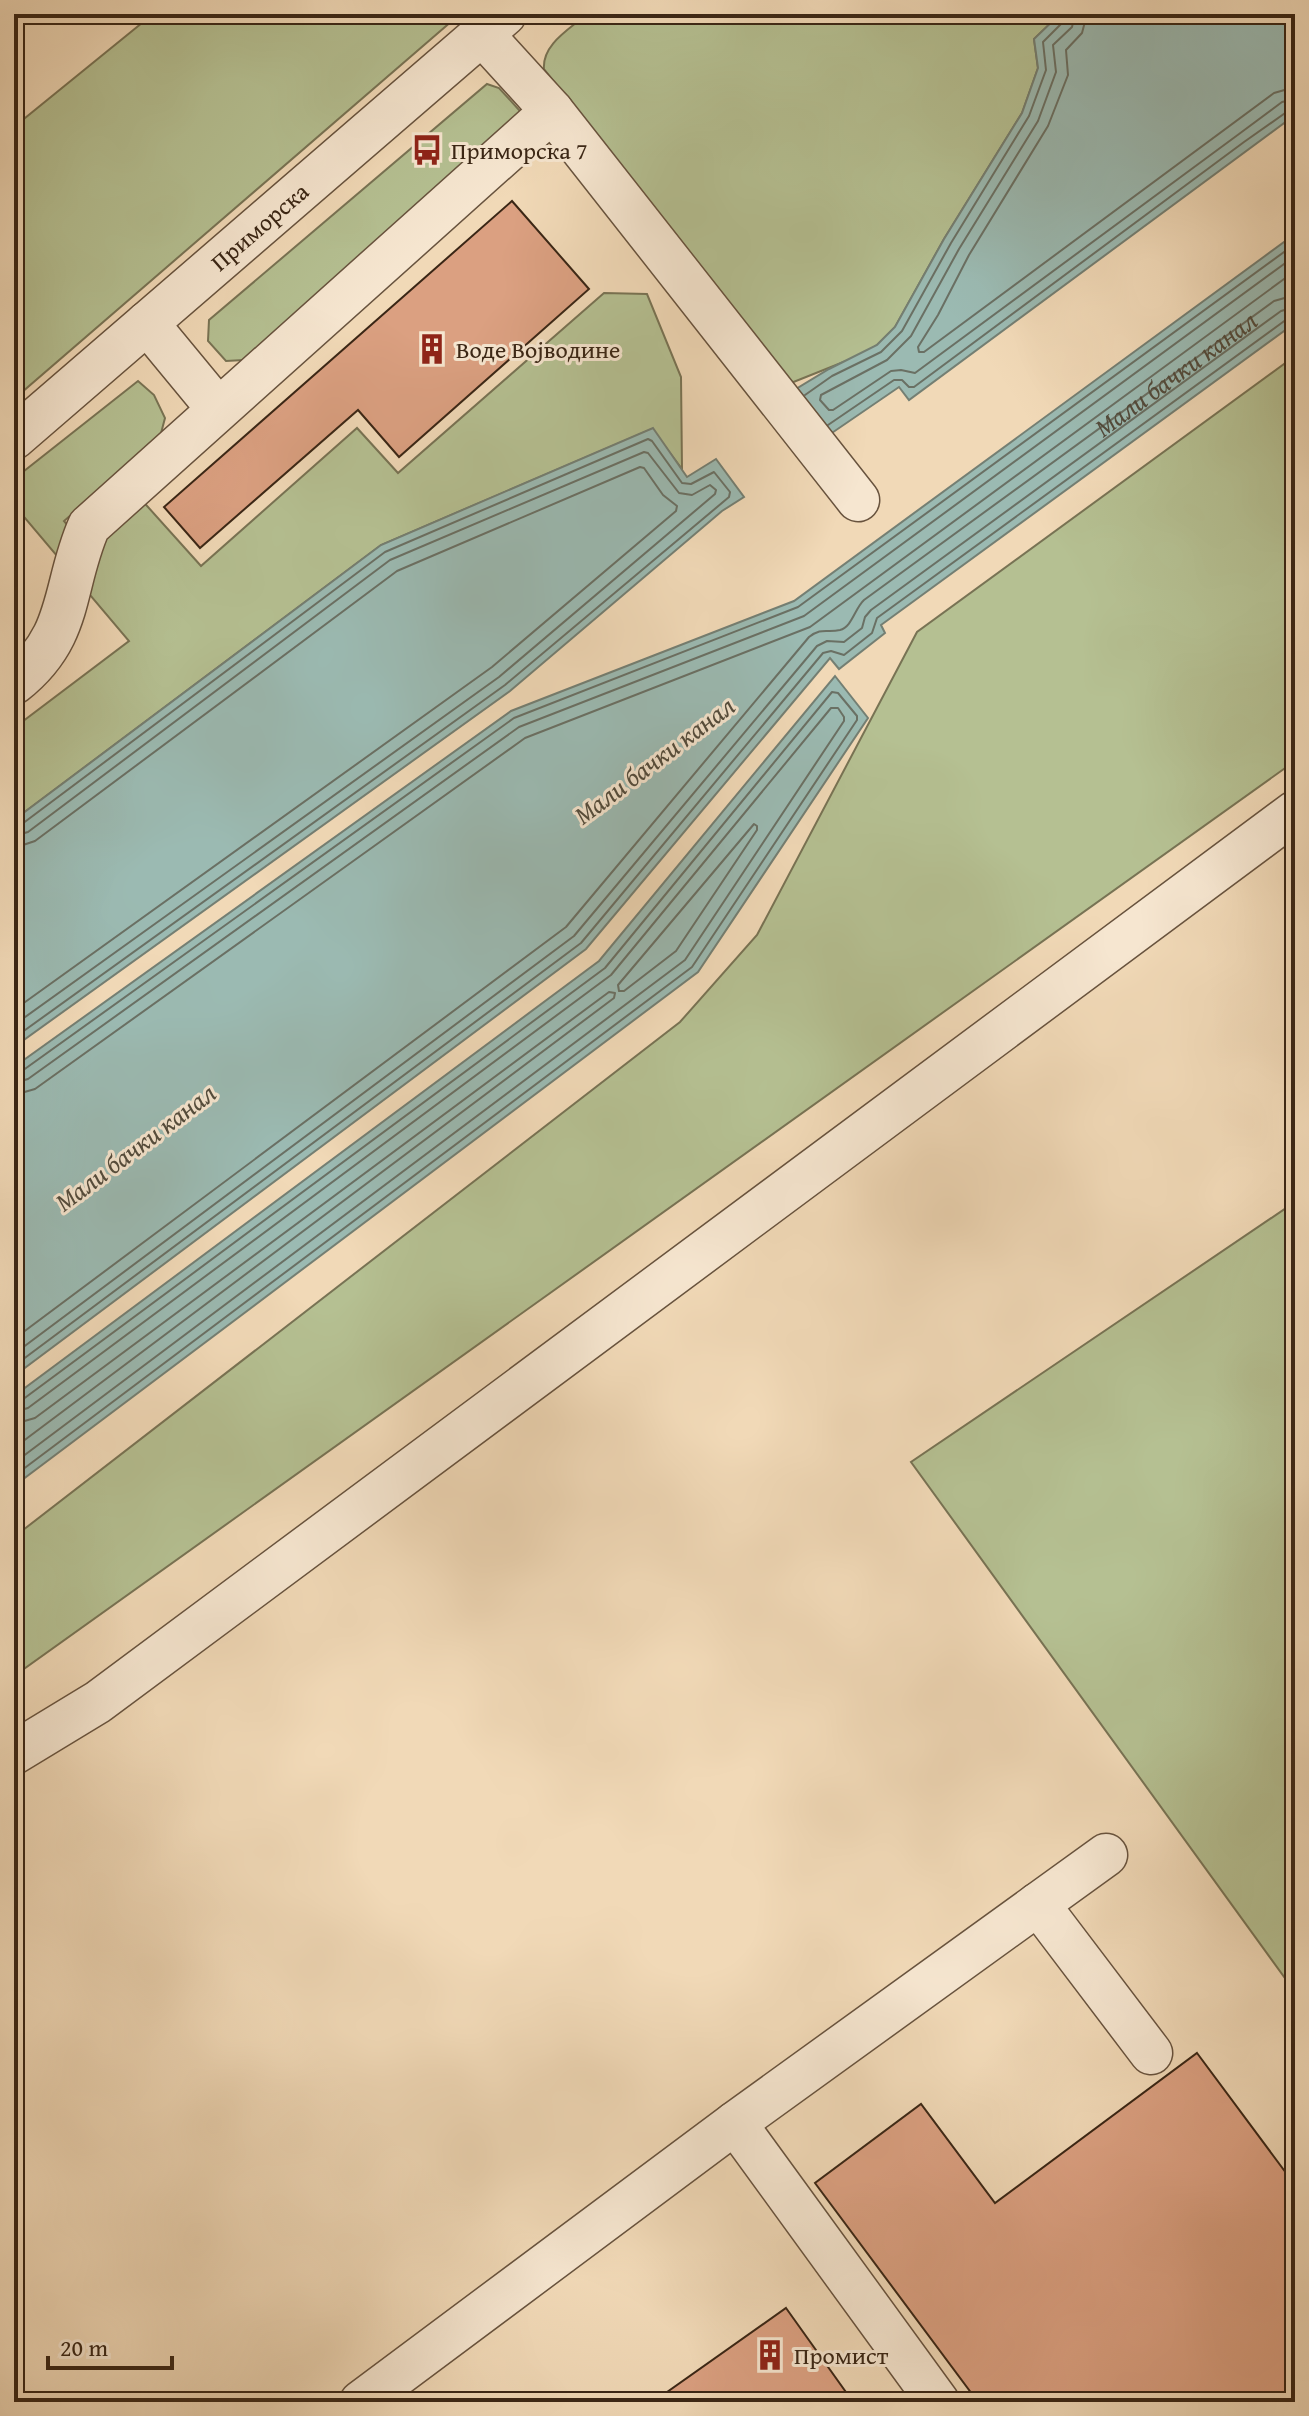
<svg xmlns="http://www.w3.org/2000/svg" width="1309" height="2416" font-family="'Gentium Book Plus',serif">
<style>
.green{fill:#b5c092;stroke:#787354;stroke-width:2}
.water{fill:#9bbab2;stroke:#747f73;stroke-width:2}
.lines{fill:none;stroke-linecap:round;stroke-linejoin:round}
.shore{stroke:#6a7064;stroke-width:2}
.building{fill:#dba081;stroke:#3a2615;stroke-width:2}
.minor-casing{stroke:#68533e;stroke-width:45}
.minor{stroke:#f6e6d0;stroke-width:42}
.labels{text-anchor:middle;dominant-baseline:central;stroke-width:6;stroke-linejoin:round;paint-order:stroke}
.poi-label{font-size:24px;fill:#3a2615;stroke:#f6e6d0;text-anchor:start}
.street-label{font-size:24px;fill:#3a2615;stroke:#f6e6d0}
.water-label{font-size:26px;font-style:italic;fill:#524b3c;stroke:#f6e6d0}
</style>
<rect width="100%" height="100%" fill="#f1d9b7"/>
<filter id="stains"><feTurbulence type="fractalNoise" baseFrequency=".0025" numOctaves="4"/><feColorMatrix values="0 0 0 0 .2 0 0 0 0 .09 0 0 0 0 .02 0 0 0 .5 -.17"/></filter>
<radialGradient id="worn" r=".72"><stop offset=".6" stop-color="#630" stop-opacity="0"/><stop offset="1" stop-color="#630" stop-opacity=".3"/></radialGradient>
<g class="green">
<polygon points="153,14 460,14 14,399 14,127"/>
<path d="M587,14H1060L1034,39L1038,68L1022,113L944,239L895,327L877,345L861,355L791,383L544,69C542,44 570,29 587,14Z"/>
<polygon points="487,84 499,88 520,111 518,123 244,360 226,361 208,341 209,320"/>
<polygon points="604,293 647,294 681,377 682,469 652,429 381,545 14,820 14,728 129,641 14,505 14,479 138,381 154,395 165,418 160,437 64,521 85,546 139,497 201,566 357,428 398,473"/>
<polygon points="1295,356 1295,761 14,1676 14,1537 680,1022 757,935 917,632"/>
<polygon points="1295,1202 1295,1992 911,1462"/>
</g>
<g class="water">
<polygon points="1060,14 1295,14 1295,115 909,400 899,387 826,437 791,392 829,369 877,345 895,327 944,239 1022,113 1038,68 1034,39"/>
<polygon points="1295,234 1295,323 881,625 885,633 839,669 830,658 586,949 14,1376 14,1067 511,711 794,601"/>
<polygon points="653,428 687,477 716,459 744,497 722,511 510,691 14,1047 14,820 381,545"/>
<polygon points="835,676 868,718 698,972 14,1486 14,1396 599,961"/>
</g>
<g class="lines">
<g class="shore">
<polyline points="1075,14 1072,27 1053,45 1056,72 1038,121 959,249 911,336 887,360 821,395 820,400 829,410 833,410 891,371 901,370 915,373 1239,134 1282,102 1295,99"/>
<polyline points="1087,14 1082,33 1066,50 1068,75 1048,126 969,255 938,315 918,347 919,352 924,352 1274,93 1295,87"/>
<polyline points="805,395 832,376 881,352 902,331 951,243 1029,116 1046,70 1043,42 1063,22 1065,14"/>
<polyline points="828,425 894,380 902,380 909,387 914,387 1244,142 1288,111 1295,109"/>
<polygon points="754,824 757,826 757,830 676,951 624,991 619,991 618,985"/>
<polyline points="14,825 22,824 385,552 648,439 652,441 682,483 691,484 714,472 730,492 729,497 505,685 14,1038"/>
<polyline points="14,836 28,832 390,560 644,452 648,453 679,493 692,495 710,485 716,490 715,494 499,677 14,1025"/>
<polyline points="14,848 35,841 397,571 640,467 644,468 663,495 677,506 676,511 492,667 14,1010"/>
<polyline points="14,1073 22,1071 514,718 798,607 1295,244"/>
<polyline points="14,1083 28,1079 519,727 804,616 1295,256"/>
<polyline points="14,1095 35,1089 525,738 810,627 1295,271"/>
<path id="s1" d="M14,1339L566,927L809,637C822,627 826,633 840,630C852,627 855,608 864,600L1274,301L1295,295"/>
<polyline points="14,1354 574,936 817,646 827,641 844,642 862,628 865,617 871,610 1281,311 1295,307"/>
<polyline points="14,1366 581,943 823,653 831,651 844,655 872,633 877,618 1287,319 1295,317"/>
<polyline points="14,1402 22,1400 605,968 832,692 838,693 857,716 857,720 692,967 14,1476"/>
<polyline points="14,1412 28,1408 611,975 831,708 838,708 844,717 844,721 685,960 14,1463"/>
<polyline points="14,1424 35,1418 609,992 615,993 614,998 14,1448"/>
</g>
</g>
<g class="building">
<polygon points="512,201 589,289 399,457 358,410 200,548 164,507"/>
<polygon points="14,635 24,647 14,656"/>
<polygon points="1197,2053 1295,2185 1295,2402 978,2402 815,2183 921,2104 995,2203"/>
<polygon points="786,2308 853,2402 653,2402"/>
</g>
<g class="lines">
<defs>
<g id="minor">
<polyline points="482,34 552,111 858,500"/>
<polyline points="147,323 218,409"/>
<path id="s2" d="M14,438L505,14"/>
<path d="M14,683C74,636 62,587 89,526L552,111"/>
<polyline points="14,1753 98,1702 1295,812"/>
<polyline points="1038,1904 1151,2053"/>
<polyline points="735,2123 1106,1855"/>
<polyline points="361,2402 735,2123 938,2402"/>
</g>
</defs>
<use href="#minor" class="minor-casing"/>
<use href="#minor" class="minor"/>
</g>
<defs>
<symbol id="bus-bare" viewBox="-9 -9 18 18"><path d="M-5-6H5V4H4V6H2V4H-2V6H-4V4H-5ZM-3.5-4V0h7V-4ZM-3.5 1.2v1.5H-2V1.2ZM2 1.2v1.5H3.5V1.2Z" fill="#8f2418" stroke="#f6e6d0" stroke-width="2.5" paint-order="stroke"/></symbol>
<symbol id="building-bare" viewBox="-9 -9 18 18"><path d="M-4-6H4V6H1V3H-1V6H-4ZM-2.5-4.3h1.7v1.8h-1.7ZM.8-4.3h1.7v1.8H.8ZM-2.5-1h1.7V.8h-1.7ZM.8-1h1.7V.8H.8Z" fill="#8f2418" stroke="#f6e6d0" stroke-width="2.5" paint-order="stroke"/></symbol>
</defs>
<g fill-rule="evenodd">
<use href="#bus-bare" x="405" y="128" width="44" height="44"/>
<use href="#building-bare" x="410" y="327" width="44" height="44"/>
<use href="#building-bare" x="748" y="2333" width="44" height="44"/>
</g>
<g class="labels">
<g class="poi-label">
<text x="451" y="150">Приморска 7</text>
<text x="456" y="349">Воде Војводине</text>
<text x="794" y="2355">Промист</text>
</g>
<g class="street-label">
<text stroke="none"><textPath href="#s2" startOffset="324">Приморска</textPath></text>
</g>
<g class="water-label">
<text stroke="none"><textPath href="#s1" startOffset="1524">Мали бачки канал</textPath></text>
<text transform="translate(654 760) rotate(-37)">Мали бачки канал</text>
<text transform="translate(135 1147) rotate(-37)">Мали бачки канал</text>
</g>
</g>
<rect width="1309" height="2416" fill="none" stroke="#f1d9b7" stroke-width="48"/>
<rect x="16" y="16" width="1277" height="2384" fill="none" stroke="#3a2615" stroke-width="4"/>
<rect x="24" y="24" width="1261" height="2368" fill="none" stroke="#3a2615" stroke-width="2"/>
<path d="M48 2356v12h124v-12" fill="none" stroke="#3a2615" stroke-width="4"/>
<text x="60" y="2356" font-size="24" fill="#3a2615" stroke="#f6e6d0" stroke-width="6" paint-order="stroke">20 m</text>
<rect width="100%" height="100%" filter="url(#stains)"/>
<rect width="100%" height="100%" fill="url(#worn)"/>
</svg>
